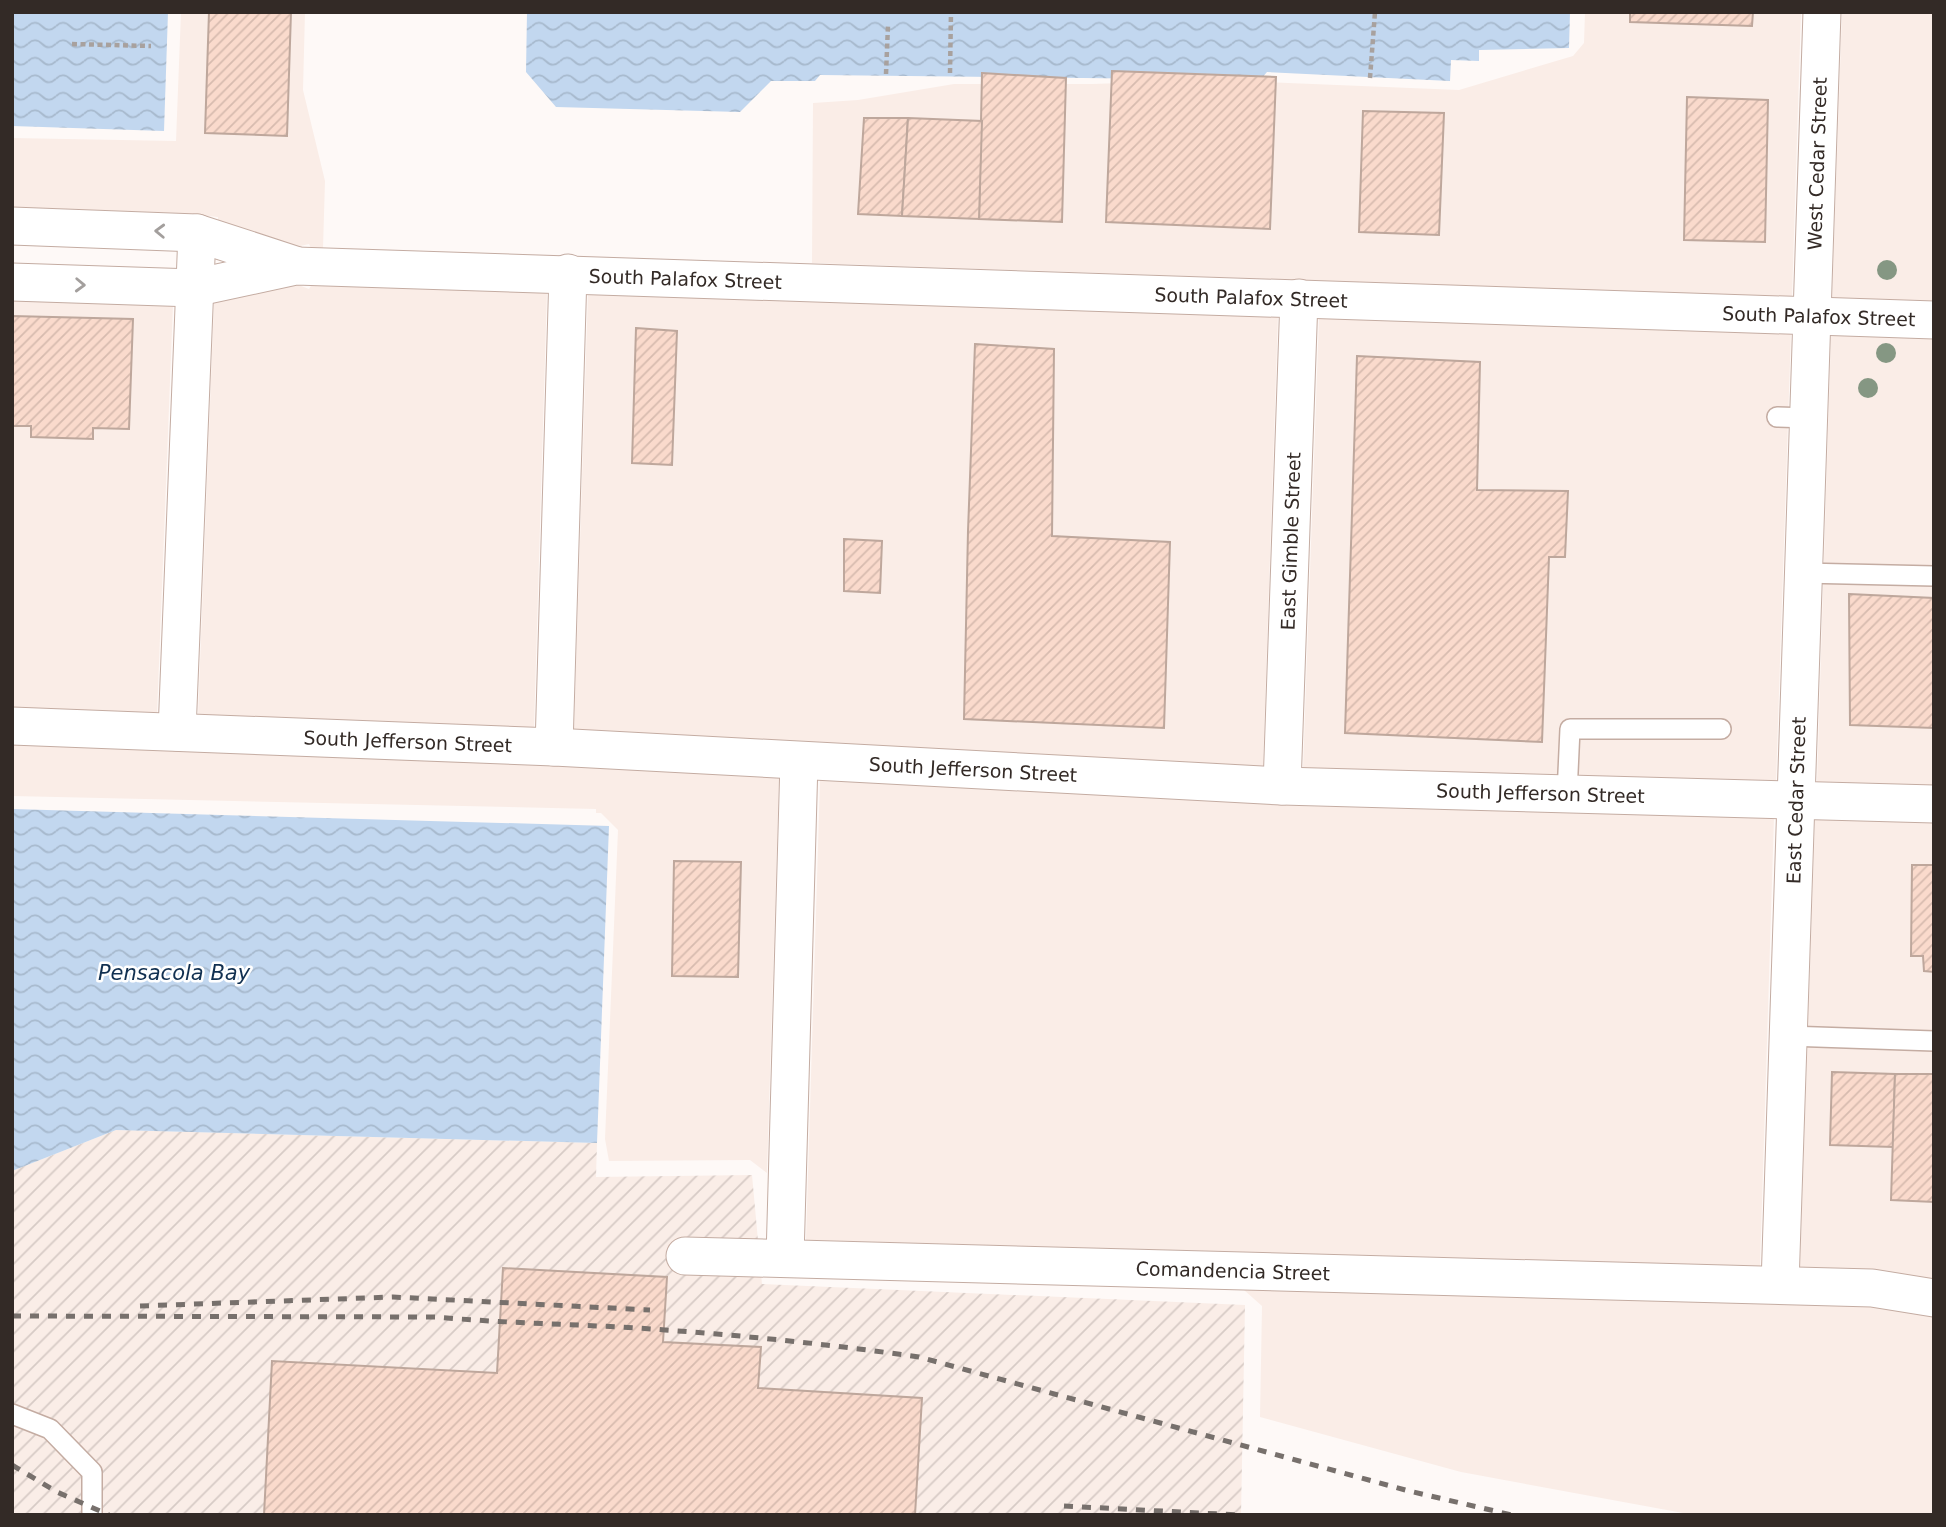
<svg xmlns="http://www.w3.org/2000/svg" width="1946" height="1527" font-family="'DejaVu Sans',sans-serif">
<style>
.built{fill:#faede7}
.industrial{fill:url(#industrial-furrows)}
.water{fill:url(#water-waves)}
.building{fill:url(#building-hatch);stroke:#bea79c;stroke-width:2}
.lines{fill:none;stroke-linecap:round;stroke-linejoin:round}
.lane-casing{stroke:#c4aca2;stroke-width:22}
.street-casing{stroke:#c4aca2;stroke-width:39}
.path{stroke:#a8a19e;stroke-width:4.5;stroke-dasharray:5 3.5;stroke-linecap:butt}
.lane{stroke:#fff;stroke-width:19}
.street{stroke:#fff;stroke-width:37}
.rail{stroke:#77706c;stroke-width:5;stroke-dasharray:9 9;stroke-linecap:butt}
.tree{fill:#859783}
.oneway{stroke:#a39f9d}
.labels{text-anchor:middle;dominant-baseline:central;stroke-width:5;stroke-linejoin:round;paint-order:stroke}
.street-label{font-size:19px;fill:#332a26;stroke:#fff}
.water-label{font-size:21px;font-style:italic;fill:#113051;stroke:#fff}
</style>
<defs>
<pattern id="industrial-furrows" width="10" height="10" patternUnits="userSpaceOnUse" patternTransform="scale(1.75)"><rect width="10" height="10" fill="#faede7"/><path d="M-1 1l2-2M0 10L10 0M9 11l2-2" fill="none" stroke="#d7cbc6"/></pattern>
<pattern id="water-waves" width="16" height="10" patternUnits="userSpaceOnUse" patternTransform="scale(1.75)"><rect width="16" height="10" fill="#c2d7ef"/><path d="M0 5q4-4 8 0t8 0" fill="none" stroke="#a7b9cd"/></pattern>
<pattern id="building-hatch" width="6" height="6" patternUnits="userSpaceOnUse" patternTransform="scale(1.75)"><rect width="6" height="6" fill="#fadacc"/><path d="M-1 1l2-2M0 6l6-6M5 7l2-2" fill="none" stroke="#d7bbaf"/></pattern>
</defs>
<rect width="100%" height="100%" fill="#fef9f7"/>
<g class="built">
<polygon points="181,12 305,12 303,90 325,181 323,248 311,248 309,244 296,247 218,221 218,217 177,213 12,207 12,138 176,141"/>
<polygon points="1585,12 1801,12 1792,297 812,263 813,103 858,100 954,84 1092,84 1214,80 1459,90 1573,56 1584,43"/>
<polygon points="1842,12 1934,12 1934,302 1832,298"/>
<polygon points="296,284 309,289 312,284 547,291 534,728 198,715 214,302"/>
<polygon points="588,292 1278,315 1263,767 574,730"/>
<polygon points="12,300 173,305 157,714 12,708"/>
<polygon points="1319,317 1791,332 1776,782 1303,769"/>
<polygon points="1831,334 1934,338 1934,786 1817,783"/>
<polygon points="12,744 554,764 779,778 767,1173 750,1160 609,1161 605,1139 618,830 601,813 596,813 596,809 12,796"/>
<polygon points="820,780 905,782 1302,806 1774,818 1760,1266 806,1240"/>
<polygon points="1815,819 1934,822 1934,1279 1874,1270 1800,1268"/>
<polygon points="1154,1286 1871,1306 1934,1316 1934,1515 1694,1515 1461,1472 1260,1417 1262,1306 1244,1290"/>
</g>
<polygon class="industrial" points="116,1130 597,1143 596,1177 752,1175 762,1284 1245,1305 1241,1515 12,1515 12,1171"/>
<g class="water">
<polygon points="12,12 168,12 164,131 12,126"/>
<polygon points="527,12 1570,12 1569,48 1479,50 1479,61 1451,60 1450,81 1267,72 1260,80 820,75 815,81 771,81 740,112 556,107 526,72"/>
<polygon points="12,809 609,826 597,1143 116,1130 12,1171"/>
</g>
<g class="building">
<polygon points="209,12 291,12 287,136 205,133"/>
<polygon points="1630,12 1753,12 1752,26 1630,22"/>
<polygon points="1112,71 1276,77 1270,229 1106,222"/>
<polygon points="982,73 1066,78 1062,222 979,219"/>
<polygon points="1687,97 1768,100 1765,242 1684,240"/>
<polygon points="1363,111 1444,113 1439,235 1359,232"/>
<polygon points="864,118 908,118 902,216 858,214"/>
<polygon points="908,118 982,121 979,219 902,216"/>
<polygon points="12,316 133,319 129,429 93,428 93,439 31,437 31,426 12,426"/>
<polygon points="636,328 677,331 672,465 632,463"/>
<polygon points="975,344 1054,349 1052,536 1170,542 1164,728 964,719 968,531"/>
<polygon points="1357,356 1480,362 1477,490 1568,491 1565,557 1549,557 1542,742 1345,733"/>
<polygon points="844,539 882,541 880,593 844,591"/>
<polygon points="1849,594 1934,598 1934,728 1850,725"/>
<polygon points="674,861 741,862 738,977 672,976"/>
<polygon points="1912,865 1934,865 1934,972 1924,971 1923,956 1911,956"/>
<polygon points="1832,1072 1895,1074 1893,1147 1830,1145"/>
<polygon points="1895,1074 1934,1074 1934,1202 1891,1200"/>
<polygon points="503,1268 667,1277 663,1342 761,1347 758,1388 922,1398 915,1515 264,1515 272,1361 497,1373"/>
</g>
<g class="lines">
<defs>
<g id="lane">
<polyline points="1777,417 1808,418"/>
<polyline points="1803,573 1934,576"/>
<polyline points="1567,794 1570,729 1721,729"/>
<polyline points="1788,1036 1934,1041"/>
<polyline points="12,1414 50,1429 92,1472 92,1515"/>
</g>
<g id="street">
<polyline points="12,226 197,233 295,265"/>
<path id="s1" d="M12,282L194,288L296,266L1934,320"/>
<path id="s2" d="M12,726L554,747L1282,786L1934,804"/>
<polyline points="177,732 197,233"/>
<polyline points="554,747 568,273"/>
<path id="s3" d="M1282,786L1299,298"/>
<path id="s4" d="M685,1256L1872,1288L1934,1298"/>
<polyline points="785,1258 799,761"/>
<path id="s5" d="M1780,1285L1822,12"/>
</g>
</defs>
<use href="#lane" class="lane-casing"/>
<use href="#street" class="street-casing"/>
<g class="path">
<polyline points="72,44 151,46"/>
<polyline points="950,73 951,12"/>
<polyline points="886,74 888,25"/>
<polyline points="1370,78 1375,12"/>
</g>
<use href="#lane" class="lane"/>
<use href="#street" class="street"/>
<g class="rail">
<polyline points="140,1306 393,1297 650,1310"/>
<path d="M12,1316L436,1317C512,1324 589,1324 665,1330C750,1336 835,1345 919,1357L1409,1491L1512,1515"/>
<polyline points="12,1465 57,1492 109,1515"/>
<polyline points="1064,1506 1239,1515"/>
</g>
</g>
<g class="tree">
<circle cx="1887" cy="270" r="10"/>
<circle cx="1886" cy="353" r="10"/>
<circle cx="1868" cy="388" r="10"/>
</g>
<defs><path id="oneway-chevron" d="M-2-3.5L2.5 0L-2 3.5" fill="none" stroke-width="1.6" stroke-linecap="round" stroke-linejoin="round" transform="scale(1.75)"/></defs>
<g class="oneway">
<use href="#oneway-chevron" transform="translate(160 231) rotate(-178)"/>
<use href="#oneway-chevron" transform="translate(80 285) rotate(2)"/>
</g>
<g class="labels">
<g class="street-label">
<text stroke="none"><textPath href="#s5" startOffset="1122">West Cedar Street</textPath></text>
<text stroke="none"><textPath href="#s1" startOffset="676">South Palafox Street</textPath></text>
<text stroke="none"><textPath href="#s1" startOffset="1242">South Palafox Street</textPath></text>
<text stroke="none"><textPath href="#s1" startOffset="1810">South Palafox Street</textPath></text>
<text stroke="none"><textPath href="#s3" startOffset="245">East Gimble Street</textPath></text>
<text stroke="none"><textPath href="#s2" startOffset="396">South Jefferson Street</textPath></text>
<text stroke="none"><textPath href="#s2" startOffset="962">South Jefferson Street</textPath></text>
<text stroke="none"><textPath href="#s2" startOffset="1530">South Jefferson Street</textPath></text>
<text stroke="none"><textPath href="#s5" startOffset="485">East Cedar Street</textPath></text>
<text stroke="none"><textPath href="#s4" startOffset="548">Comandencia Street</textPath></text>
</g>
<g class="water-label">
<text x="174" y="973">Pensacola Bay</text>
</g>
</g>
<rect width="1946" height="1527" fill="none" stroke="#332a26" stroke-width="28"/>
</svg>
